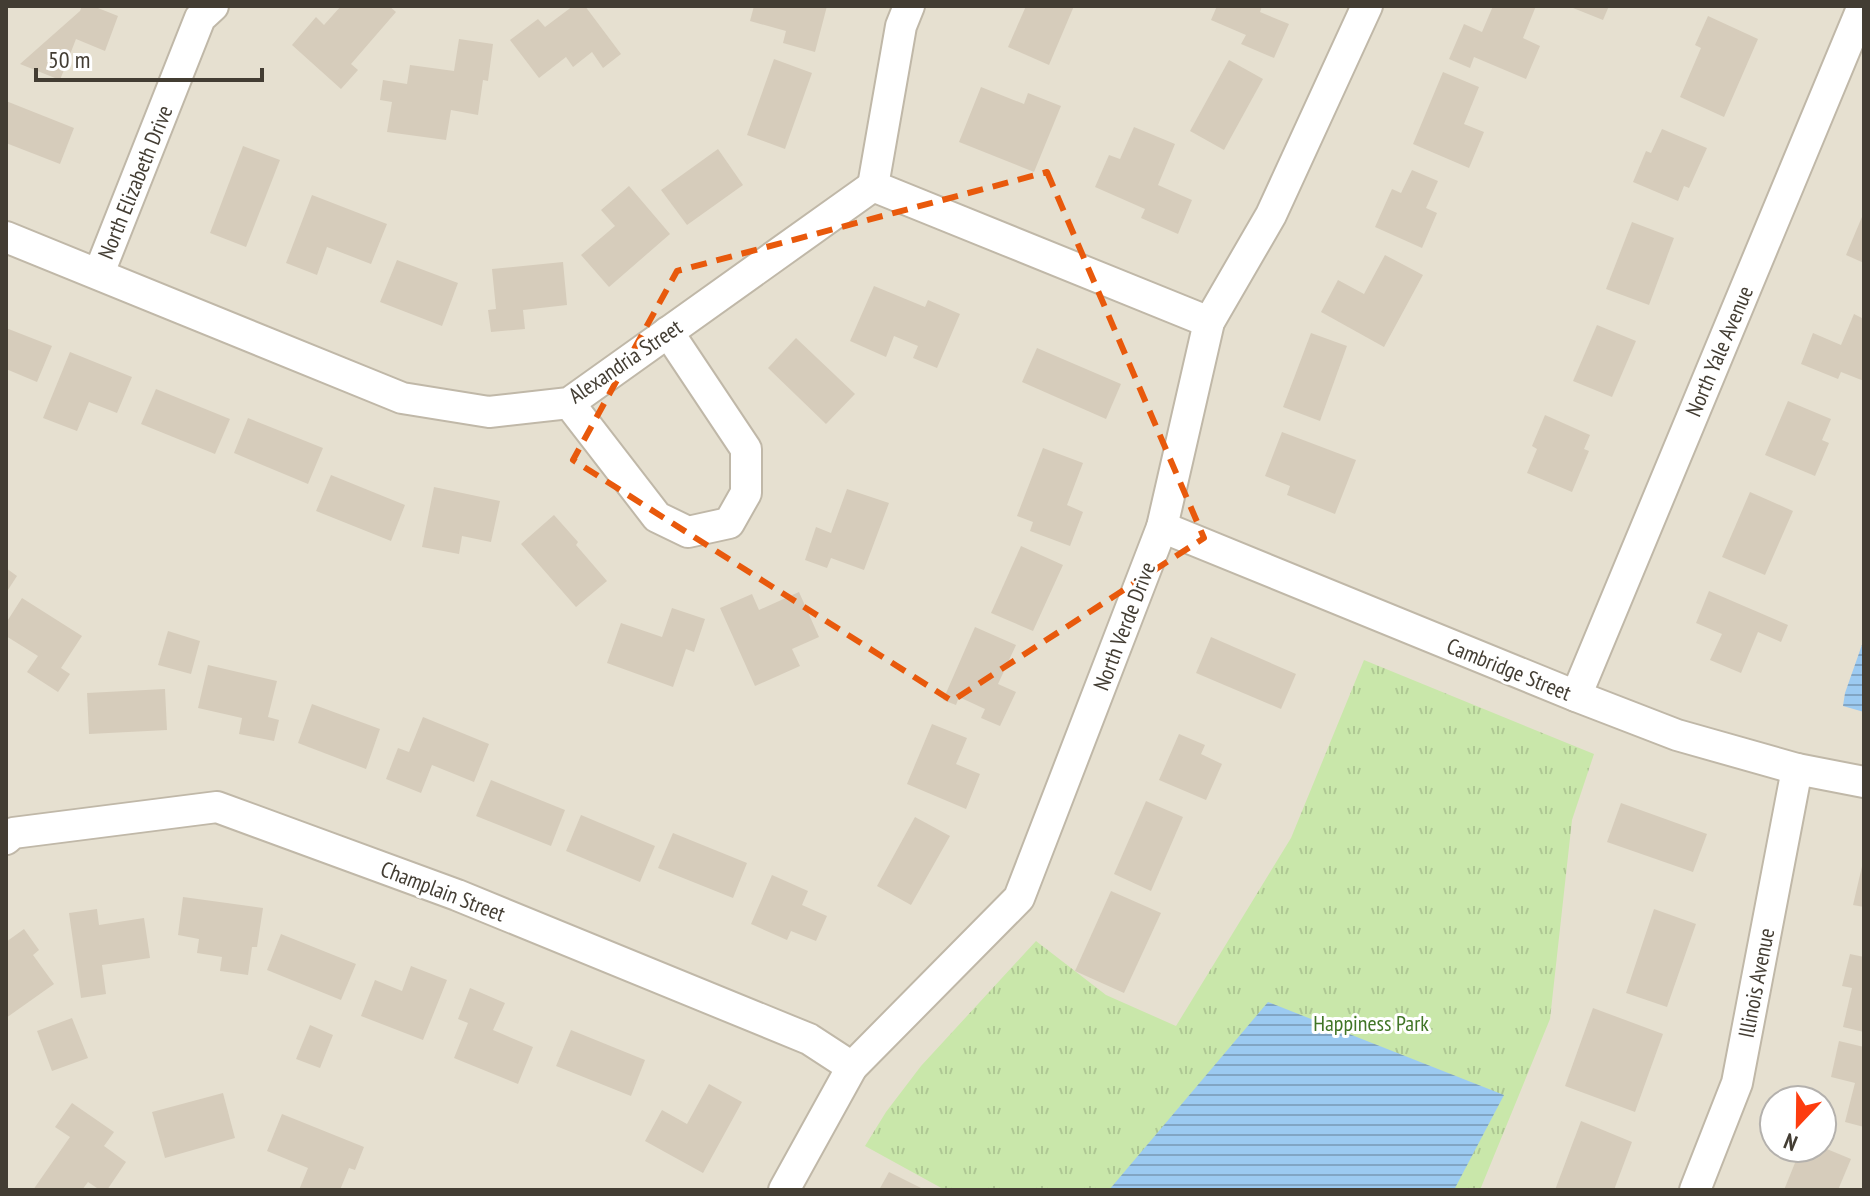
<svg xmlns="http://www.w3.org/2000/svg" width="1870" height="1196" font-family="'PT Sans Narrow',sans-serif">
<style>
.residential{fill:#e6e0d0;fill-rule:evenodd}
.grass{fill:url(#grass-tufts)}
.water{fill:url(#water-rules)}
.building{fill:#d6ccbb}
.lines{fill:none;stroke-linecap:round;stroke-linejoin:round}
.minor-casing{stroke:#c0b8a8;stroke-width:34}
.minor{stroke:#fff;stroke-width:30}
.marked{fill:none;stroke:#e8590c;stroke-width:6;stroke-dasharray:16 10;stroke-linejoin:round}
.labels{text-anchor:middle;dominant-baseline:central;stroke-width:6;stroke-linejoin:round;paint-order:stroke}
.street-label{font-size:22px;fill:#433d33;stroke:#fff}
.park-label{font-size:22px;fill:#407526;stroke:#fff}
</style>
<defs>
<pattern id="grass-tufts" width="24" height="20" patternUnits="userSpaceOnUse" patternTransform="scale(2)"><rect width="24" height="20" fill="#c9e7aa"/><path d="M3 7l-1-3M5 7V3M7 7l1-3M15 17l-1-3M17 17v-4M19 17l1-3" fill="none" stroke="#aec793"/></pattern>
<pattern id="water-rules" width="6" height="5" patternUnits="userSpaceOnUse" patternTransform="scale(2)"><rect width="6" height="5" fill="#9ccaf1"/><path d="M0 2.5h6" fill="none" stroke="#81a5c4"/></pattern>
</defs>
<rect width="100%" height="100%" fill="#f1ede2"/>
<path class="residential" d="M6,6H1864V1190H6ZM1774,1100H1822V1148H1774Z"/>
<polygon class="grass" points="1364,660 1594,754 1572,820 1550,1019 1480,1190 945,1190 865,1146 886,1112 921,1066 1036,941 1106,995 1176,1026 1291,838"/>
<g class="water">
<polygon points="1864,639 1864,712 1843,706 1845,693"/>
<polygon points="1268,1002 1504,1095 1454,1190 1109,1190"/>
</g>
<g class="building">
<polygon points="82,6 93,6 118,16 105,51 76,39 60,80 20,64 80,11"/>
<polygon points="341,6 389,6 396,12 351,64 358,70 341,89 292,45 316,17 324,25"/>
<polygon points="573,6 585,6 621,54 603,68 592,52 573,67 566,57 539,78 510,40 538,19 545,27"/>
<polygon points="754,6 827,6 815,52 783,43 786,31 750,21"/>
<polygon points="1026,6 1074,6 1049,65 1008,47"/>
<polygon points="1217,6 1262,6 1260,12 1289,24 1274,58 1241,44 1246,35 1211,20"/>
<polygon points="1493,6 1536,6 1523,38 1540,46 1526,79 1474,57 1470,68 1449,59 1464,24 1482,32"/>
<polygon points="1568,6 1609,6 1603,20"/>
<polygon points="1708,16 1758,39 1724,117 1680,97 1701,48 1695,45"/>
<polygon points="459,39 493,44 488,81 483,80 478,115 451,110 446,140 387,132 392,102 380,100 383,80 407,84 410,65 454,71"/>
<polygon points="774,59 812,73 785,149 747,135"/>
<polygon points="1229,60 1263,79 1224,150 1190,131"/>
<polygon points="1443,72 1479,87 1464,124 1484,132 1469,168 1413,144"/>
<polygon points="981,87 1024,104 1028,93 1061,106 1034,172 959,142"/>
<polygon points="6,101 74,128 60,164 6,143"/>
<polygon points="1134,127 1175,144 1158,185 1192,200 1178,234 1141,218 1145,209 1095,187 1109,155 1120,159"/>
<polygon points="1662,129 1707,148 1689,188 1684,186 1678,201 1633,182 1646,151 1651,153"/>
<polygon points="243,146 280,160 246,247 210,233"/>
<polygon points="718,149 743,185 687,225 661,190"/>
<polygon points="1412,170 1438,181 1426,208 1437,213 1422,248 1375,227 1392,189 1401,193"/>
<polygon points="629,186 670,234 609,287 581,255 615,226 601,210"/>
<polygon points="312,195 387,224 371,264 327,247 317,275 286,263"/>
<polygon points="1864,212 1864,263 1846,255"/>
<polygon points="1632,222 1674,238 1649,305 1606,289"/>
<polygon points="1385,255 1423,275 1384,347 1321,312 1338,280 1364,294"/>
<polygon points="397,260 458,283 442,326 380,302"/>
<polygon points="563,262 567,305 523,310 525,329 491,332 488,310 496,309 492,269"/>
<polygon points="874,286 925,307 928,300 960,314 937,368 913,358 918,346 894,336 886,357 850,341"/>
<polygon points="1854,314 1864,319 1864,381 1841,372 1838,379 1801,364 1813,333 1841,345"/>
<polygon points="1597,325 1636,341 1612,397 1573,381"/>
<polygon points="6,328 52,346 37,382 6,369"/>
<polygon points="1311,333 1347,346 1320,421 1283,407"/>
<polygon points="796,338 855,394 826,424 768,368"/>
<polygon points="1037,348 1121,384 1106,419 1022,382"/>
<polygon points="70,352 132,377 117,413 89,402 77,431 43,418"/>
<polygon points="156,389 230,419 215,454 141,424"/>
<polygon points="1788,401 1831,419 1822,440 1829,443 1815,476 1765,455"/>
<polygon points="1545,415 1590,435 1584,449 1589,451 1572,492 1527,473 1537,449 1532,446"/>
<polygon points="248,418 323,448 308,484 234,453"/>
<polygon points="1282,432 1356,460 1335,514 1287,495 1290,486 1265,476"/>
<polygon points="1043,448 1083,463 1067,505 1083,512 1070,546 1030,531 1033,522 1017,516"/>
<polygon points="331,475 405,505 391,541 316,511"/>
<polygon points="434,487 500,501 491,542 462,536 459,554 422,547"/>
<polygon points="847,489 889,503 864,570 831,558 827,568 805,560 816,527 831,533"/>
<polygon points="1750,492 1793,511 1765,575 1722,557"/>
<polygon points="554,515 578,542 576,545 607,581 576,607 521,544"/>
<polygon points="1021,546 1063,565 1033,631 991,613"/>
<polygon points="6,568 17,576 6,593"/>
<polygon points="1709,591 1788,625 1781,642 1758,632 1741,673 1710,660 1722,634 1696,623"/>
<polygon points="799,592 819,637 792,649 800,666 755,686 720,608 752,594 759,610"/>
<polygon points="22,598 82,636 61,668 70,674 58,692 27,672 38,656 6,636 6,623"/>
<polygon points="672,608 705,619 694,652 686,649 673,687 607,663 621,623 662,637"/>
<polygon points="975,627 1016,645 998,684 1016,692 1000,726 981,718 985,709 959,697 956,705 943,700"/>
<polygon points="168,631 200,641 191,674 158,665"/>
<polygon points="1211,637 1296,674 1281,709 1196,673"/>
<polygon points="208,665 277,681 268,717 279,720 274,741 239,734 242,718 198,708"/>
<polygon points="165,689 167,730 89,734 87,693"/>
<polygon points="312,704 380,729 366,769 298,743"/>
<polygon points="423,717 489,744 474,782 432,765 421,793 386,779 398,748 409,752"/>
<polygon points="932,724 967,738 956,764 980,774 966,809 907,784"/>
<polygon points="1179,734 1205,745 1201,754 1222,764 1206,800 1159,780"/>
<polygon points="491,780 565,810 551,846 476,816"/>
<polygon points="1146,801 1183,817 1151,891 1114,874"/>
<polygon points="1621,803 1707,834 1693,872 1607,842"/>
<polygon points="581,815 655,846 640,882 566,851"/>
<polygon points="915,817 950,836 911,905 877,886"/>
<polygon points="673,833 747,863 733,898 658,868"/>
<polygon points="1863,862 1864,862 1864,907 1853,905"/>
<polygon points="772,875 808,891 802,905 827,916 816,941 791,931 787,940 751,924"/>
<polygon points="1111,891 1161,913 1124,993 1075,971"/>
<polygon points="183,897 263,908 257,947 252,947 248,975 220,971 222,957 197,953 199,939 178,935"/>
<polygon points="97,909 99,925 144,918 150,958 102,965 106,994 81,998 69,913"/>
<polygon points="1654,909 1696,924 1667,1007 1626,993"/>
<polygon points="24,929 39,950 33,955 54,984 6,1018 6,942"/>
<polygon points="281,934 356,964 341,1000 267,970"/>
<polygon points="1850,954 1864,957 1864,1032 1843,1027 1852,988 1842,986"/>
<polygon points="411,966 447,980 423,1040 361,1016 375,980 402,991"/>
<polygon points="470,988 505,1003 493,1030 533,1047 518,1084 454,1058 468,1023 458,1019"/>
<polygon points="1593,1008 1663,1034 1635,1112 1565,1086"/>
<polygon points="72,1018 88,1058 52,1071 37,1031"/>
<polygon points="310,1025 333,1035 320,1068 296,1059"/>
<polygon points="571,1030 645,1060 631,1096 556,1066"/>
<polygon points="1839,1041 1864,1047 1864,1127 1845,1122 1855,1083 1831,1077"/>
<polygon points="709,1084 742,1102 703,1173 645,1141 662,1110 687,1124"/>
<polygon points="223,1093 235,1138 165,1158 152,1112"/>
<polygon points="72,1103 114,1132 104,1146 126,1162 107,1190 100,1190 88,1182 82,1190 33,1190 70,1137 55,1127"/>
<polygon points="282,1114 364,1147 355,1170 349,1168 340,1190 299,1190 308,1168 267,1151"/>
<polygon points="1581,1121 1632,1142 1614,1190 1555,1190"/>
<polygon points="1822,1147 1851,1159 1838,1190 1784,1190 1801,1148"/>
<polygon points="889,1172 925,1190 879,1190"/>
</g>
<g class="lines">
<defs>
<g id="minor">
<polyline points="873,186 1209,322"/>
<polyline points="873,186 901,26 909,6"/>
<polyline points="6,237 402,398 489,412 569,403 873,186"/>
<polyline points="99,273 200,18 213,6"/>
<polyline points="569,403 657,517 688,532 729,523 746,493 746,449 668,332"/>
<polyline points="1162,527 1576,696 1677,735 1797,769 1864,782"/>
<polyline points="1576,696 1863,6"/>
<polyline points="6,839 13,833 217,807 457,895 809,1039 852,1067"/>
<polyline points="784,1190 852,1067 1019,898 1162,527 1209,322 1271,215 1367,6"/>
<polyline points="1695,1190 1737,1083 1797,769"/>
</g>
</defs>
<use href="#minor" class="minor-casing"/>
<use href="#minor" class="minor"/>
</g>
<path class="marked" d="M1047,172L1204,538L952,701L573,460L677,271Z"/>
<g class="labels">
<g class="street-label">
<text transform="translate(135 182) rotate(-68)">North Elizabeth Drive</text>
<text transform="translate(1719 351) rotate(-67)">North Yale Avenue</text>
<text transform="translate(625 361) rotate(-34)">Alexandria Street</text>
<text transform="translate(1124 626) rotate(-69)">North Verde Drive</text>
<text transform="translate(1509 669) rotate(22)">Cambridge Street</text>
<text transform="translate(443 891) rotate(21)">Champlain Street</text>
<text transform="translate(1756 983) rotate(-79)">Illinois Avenue</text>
</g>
<g class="park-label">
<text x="1371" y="1023">Happiness Park</text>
</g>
</g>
<rect width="1870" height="1196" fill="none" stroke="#433d33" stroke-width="16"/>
<g transform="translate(1798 1124) rotate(202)"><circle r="38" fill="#ffffff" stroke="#b4b1ad" stroke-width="2"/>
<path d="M0-6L14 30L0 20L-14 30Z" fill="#fd3c0e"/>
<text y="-12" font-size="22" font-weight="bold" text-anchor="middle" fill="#433d33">N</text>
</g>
<path d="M36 68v12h226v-12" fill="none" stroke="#433d33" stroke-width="4"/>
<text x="48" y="68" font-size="24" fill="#433d33" stroke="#ffffff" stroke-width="6" paint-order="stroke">50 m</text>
</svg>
